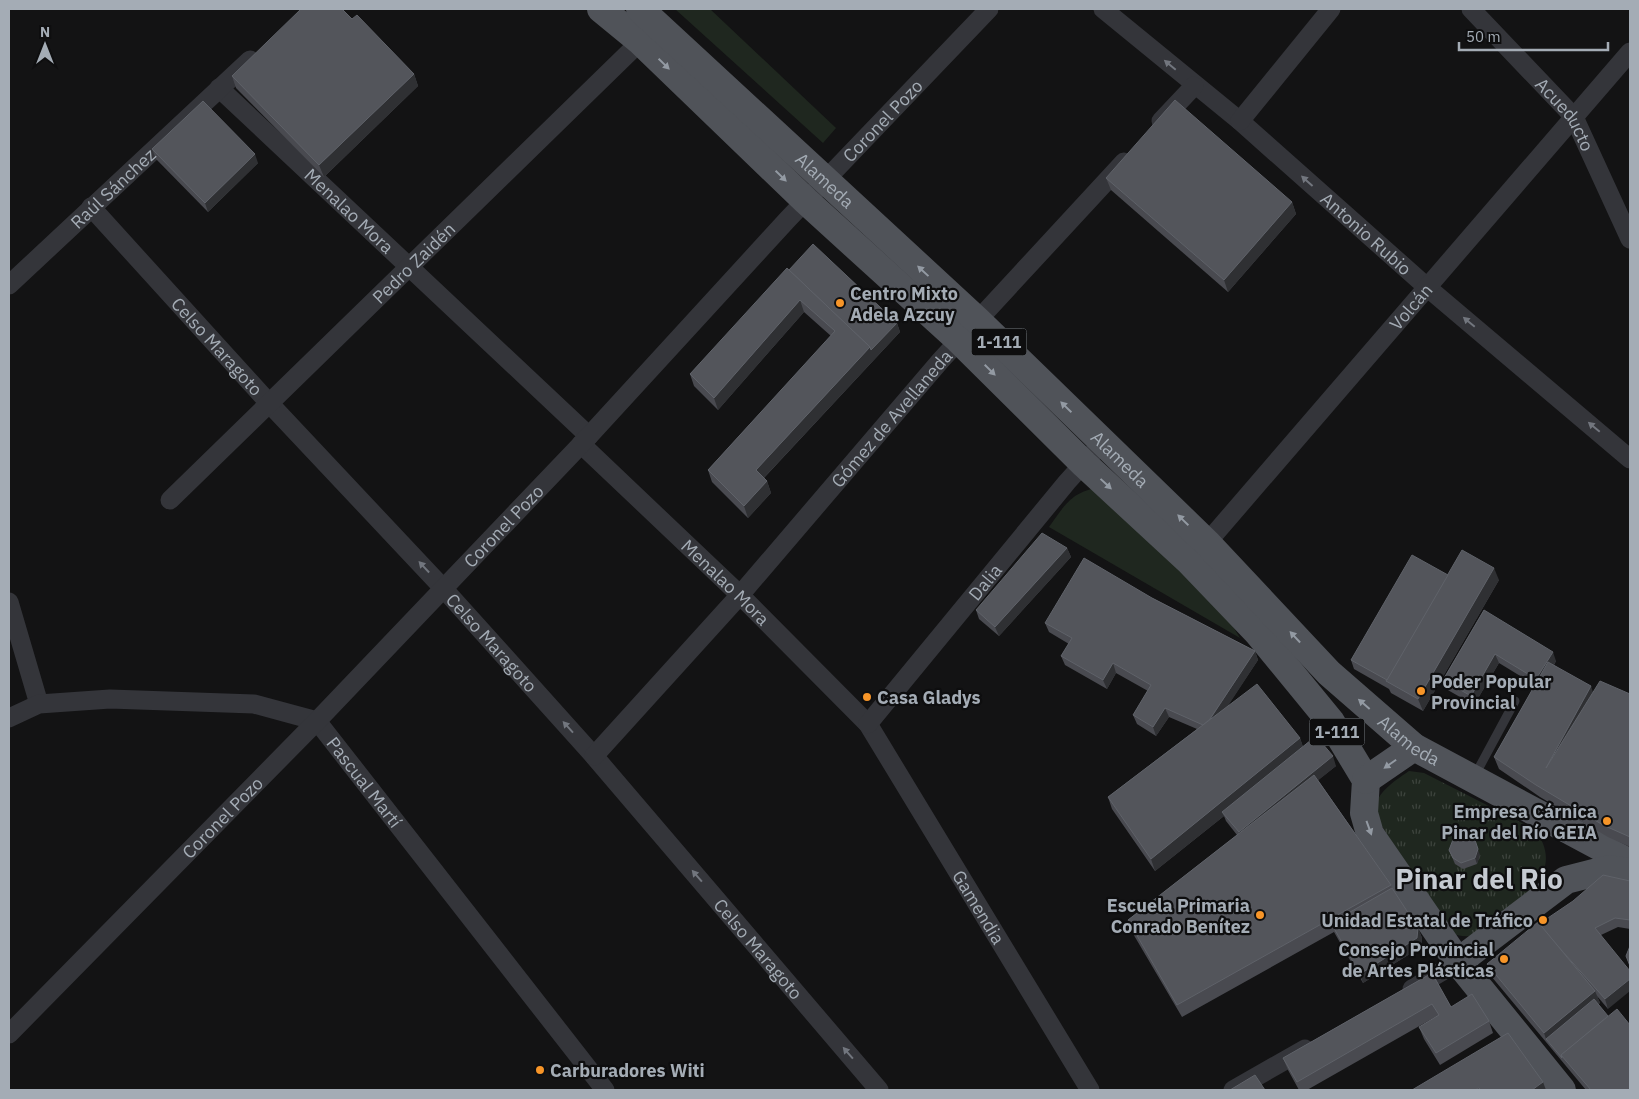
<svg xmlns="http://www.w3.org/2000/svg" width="1639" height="1099" font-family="'IBM Plex Sans',sans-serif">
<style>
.green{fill:#1f271f}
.park{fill:url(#park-tufts)}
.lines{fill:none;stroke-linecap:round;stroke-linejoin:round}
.service{stroke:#34353a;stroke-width:9}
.minor{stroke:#34353a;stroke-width:19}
.primary{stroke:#505359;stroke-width:28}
.wall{fill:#494a50}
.shaded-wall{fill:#2f3033}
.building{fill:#53555b;stroke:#5f6269}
.oneway{fill:#939aa3}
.oneway2{fill:#72767e}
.poi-dot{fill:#f79528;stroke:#0e0e0f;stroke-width:2}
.labels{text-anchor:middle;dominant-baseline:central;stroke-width:4.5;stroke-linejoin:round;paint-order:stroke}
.shield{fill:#0e0e0f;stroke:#777d83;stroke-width:1}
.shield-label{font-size:16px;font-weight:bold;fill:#a4acb5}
.street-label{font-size:18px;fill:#a4acb5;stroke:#0e0e0f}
.poi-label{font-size:18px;font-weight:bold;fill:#a4acb5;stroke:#0e0e0f;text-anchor:start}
.town-label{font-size:28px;font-weight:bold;fill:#c5cad1;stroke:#0e0e0f}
</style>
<defs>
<pattern id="park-tufts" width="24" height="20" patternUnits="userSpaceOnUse" patternTransform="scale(1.25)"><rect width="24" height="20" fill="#1f271f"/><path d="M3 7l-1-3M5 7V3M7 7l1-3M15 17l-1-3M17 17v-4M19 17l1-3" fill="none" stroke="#3d443d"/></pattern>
</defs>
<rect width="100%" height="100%" fill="#131314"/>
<g class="green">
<polygon points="675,9 710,9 836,128 823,143"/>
<path d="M1100,487L1229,620L1240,638L1049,527C1065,505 1071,492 1100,487Z"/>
</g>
<path class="park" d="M1409,771L1424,773L1536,830C1543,842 1548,852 1545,866C1541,882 1495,928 1479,934C1469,938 1459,936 1449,933L1373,812C1378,791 1392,783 1409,771Z"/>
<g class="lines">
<polyline class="service" points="1474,777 1515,701"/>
<g class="minor">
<path id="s1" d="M1103,9L1240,121L1428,288L1630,459"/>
<path id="s2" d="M1471,9L1574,117L1630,239"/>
<path id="s3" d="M219,88L589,436"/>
<polyline points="1161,121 1194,86"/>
<polyline points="1240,121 1331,9"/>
<path id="s4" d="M91,207L269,403L443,588L594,756L879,1090"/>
<path id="s5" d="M9,285L250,60"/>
<path id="s6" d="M581,444L740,595L868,724L1090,1090"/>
<path id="s7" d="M170,500L648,34"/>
<path id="s8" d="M1199,552L1630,52"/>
<polyline points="9,602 39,704"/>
<path id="s9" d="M9,718L39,704L110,699L254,704L317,721L605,1090"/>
<path id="s10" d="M868,724L1067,482L1103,442"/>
<path id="s11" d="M594,756L740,595L941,360L1124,162"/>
<polyline points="1412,989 1458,962"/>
<path id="s12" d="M9,1034L317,721L589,436L788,219L989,9"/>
<polyline points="1233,1090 1305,1049"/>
</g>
<g class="primary">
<polyline points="601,9 640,41 806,201 959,340 1084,464 1190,562 1258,633 1331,722 1366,780 1364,813 1370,834 1458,962 1562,1090"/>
<path id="s13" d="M640,9L978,321L1208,544L1329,673L1414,747L1630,863"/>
<polyline points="1366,780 1414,747"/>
<polyline points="1458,962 1566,880 1609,869 1630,872"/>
</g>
</g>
<g class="wall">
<polygon points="352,19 414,74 418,86 324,177 236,88 232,76"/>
<polygon points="152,149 258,163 208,212 156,159"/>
<polygon points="1106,178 1292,202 1296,214 1228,292 1111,190"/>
<polygon points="789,270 897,323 900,332 764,478 767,481 771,493 748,518 712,482 708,470 831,336 804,312 718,410 694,386 690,374"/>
<polygon points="1067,548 1071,557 999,636 979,619 976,610"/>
<polygon points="1448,575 1499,580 1423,711 1391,693 1389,689 1354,669 1351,660"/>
<polygon points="1152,598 1255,651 1258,660 1228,705 1300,738 1303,747 1336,766 1318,780 1391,885 1392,888 1418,928 1422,938 1421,947 1363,983 1334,932 1182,1017 1132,932 1128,920 1237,835 1226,821 1224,816 1155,871 1112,809 1108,797 1197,729 1169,717 1156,736 1137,724 1133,715 1148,691 1116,673 1107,689 1065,665 1061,656 1069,644 1049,632 1045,623"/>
<polygon points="1484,610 1556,661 1554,665 1593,692 1630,694 1630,847 1608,837 1540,797 1499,769 1494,757 1535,685 1499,663 1474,705 1446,689 1443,680"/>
<polygon points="1449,850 1480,855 1477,864 1463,869 1455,864"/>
<polygon points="1630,881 1630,929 1618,927 1601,935 1608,1009 1597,996 1600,1003 1598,1004 1630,1090 1586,1090 1491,976 1487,964 1539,924"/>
<polygon points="1432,973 1451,1007 1489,1021 1493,1033 1440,1065 1424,1039 1419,1027 1437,1016 1307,1090 1299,1090 1288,1070 1283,1058"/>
</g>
<g class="shaded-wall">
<polygon points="414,74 418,86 324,177 319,165"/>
<polygon points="255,154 258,163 208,212 205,203"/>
<polygon points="1292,202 1296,214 1228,292 1224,280"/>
<polygon points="800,300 804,312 718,410 714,398"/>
<polygon points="897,323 900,332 760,482 756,470 870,347"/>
<polygon points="767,481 771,493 748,518 744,506"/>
<polygon points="1067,548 1071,557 999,636 995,627"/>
<polygon points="1494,568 1499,580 1423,711 1418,699"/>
<polygon points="1255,651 1258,660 1209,735 1206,726"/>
<polygon points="1553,652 1556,661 1540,688 1536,679"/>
<polygon points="1495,654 1499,663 1474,705 1471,696"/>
<polygon points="1113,663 1116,673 1107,689 1103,680"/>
<polygon points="1591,686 1595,698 1546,768"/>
<polygon points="1165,708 1169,717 1156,736 1153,727"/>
<polygon points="1300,738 1304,750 1222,812 1224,816 1155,871 1151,859"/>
<polygon points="1333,756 1336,766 1242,842 1239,832"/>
<polygon points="1475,840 1480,855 1477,864 1475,858"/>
<polygon points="1418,928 1422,938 1421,947 1363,983 1360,974"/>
<polygon points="1630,979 1630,991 1608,1009 1605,999"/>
<polygon points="1595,991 1600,1003 1550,1044 1546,1039 1544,1033"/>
<polygon points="1543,1082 1546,1090 1532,1090"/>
</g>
<g class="building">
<polygon points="301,9 342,9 352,19 357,15 414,74 319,165 232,76"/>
<polygon points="1175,100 1292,202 1224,280 1106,178"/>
<polygon points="203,101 255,154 205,203 152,149"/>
<polygon points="813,244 897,323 871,350 870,347 789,270"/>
<polygon points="787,268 870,347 756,470 767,481 744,506 708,470 835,331 800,300 714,398 690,374"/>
<polygon points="1042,533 1067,548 995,627 976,610"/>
<polygon points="1462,550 1494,568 1418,699 1386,681"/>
<polygon points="1412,555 1448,575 1387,680 1351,660"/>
<polygon points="1084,558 1152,598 1255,651 1210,719 1203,725 1165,708 1153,727 1133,715 1151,685 1113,663 1103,680 1061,656 1072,638 1045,623"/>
<polygon points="1484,610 1553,652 1536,679 1495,654 1471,696 1443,680"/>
<polygon points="1548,662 1591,686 1546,768 1600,681 1630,694 1630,837 1603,825 1536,785 1494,757"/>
<polygon points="1257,684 1300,738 1151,859 1108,797"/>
<polygon points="1316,736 1333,756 1239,832 1222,812"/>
<polygon points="1314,775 1391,885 1177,1005 1128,920"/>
<polygon points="1467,834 1475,840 1478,849 1475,858 1461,863 1453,858 1449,850 1454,837"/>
<polygon points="1603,875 1630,881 1630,920 1615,918 1595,928 1630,971 1630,979 1605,999 1564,953 1539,924 1573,901"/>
<polygon points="1392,888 1418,928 1417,938 1360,974 1331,923"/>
<polygon points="1538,922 1595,991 1544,1033 1487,964"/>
<polygon points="1630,946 1630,966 1626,956"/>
<polygon points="1432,973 1451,1007 1472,994 1489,1021 1436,1053 1419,1027 1439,1015 1432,1004 1297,1082 1283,1058"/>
<polygon points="1594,999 1608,1016 1561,1055 1562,1058 1546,1039"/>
<polygon points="1617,1009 1630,1025 1630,1090 1591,1090 1561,1055"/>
<polygon points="1508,1033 1543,1082 1532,1090 1481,1090 1479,1088 1475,1090 1412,1090"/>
<polygon points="1255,1075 1265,1090 1230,1090"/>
</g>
<defs><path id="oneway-solid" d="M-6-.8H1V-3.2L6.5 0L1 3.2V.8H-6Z" transform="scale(1.25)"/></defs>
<g class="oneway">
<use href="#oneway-solid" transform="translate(664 64) rotate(44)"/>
<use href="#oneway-solid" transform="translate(781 176) rotate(44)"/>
<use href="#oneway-solid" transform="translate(923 271) rotate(-137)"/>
<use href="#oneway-solid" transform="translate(990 370) rotate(45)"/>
<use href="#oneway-solid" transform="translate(1066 407) rotate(-136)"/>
<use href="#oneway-solid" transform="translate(1106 484) rotate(43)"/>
<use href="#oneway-solid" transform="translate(1183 520) rotate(-136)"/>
<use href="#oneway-solid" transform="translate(1295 637) rotate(-133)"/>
<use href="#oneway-solid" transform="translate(1364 704) rotate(-139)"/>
<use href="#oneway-solid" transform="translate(1390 764) rotate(145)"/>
<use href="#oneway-solid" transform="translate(1369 828) rotate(70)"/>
</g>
<g class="oneway2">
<use href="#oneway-solid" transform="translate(1170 65) rotate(-140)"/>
<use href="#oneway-solid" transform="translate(1307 181) rotate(-138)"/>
<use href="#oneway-solid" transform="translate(1469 322) rotate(-140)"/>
<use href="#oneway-solid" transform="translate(1594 427) rotate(-140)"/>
<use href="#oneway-solid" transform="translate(424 567) rotate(-133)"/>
<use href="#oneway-solid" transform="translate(568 727) rotate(-132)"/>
<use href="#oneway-solid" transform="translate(697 876) rotate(-131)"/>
<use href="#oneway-solid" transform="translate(848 1053) rotate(-131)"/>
</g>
<g class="poi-dot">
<circle cx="840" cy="303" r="5"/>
<circle cx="1421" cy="691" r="5"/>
<circle cx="867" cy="697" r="5"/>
<circle cx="1607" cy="821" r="5"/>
<circle cx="1260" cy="915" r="5"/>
<circle cx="1543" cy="920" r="5"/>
<circle cx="1504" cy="959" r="5"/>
<circle cx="540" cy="1070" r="5"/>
</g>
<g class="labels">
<g class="shield">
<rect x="971.5" y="328.5" width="55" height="27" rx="4"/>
<rect x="1309.5" y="718.5" width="55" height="27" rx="4"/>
</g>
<g class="shield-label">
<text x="999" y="342">1-111</text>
<text x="1337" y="732">1-111</text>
</g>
<g class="street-label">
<text stroke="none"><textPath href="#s2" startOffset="142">Acueducto</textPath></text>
<text stroke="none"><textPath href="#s12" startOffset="1264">Coronel Pozo</textPath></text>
<text stroke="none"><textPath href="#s13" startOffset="252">Alameda</textPath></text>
<text stroke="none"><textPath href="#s5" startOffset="142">Raúl Sánchez</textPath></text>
<text stroke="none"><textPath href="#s3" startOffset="179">Menalao Mora</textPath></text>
<text stroke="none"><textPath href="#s1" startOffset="346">Antonio Rubio</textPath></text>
<text stroke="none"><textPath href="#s7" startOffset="340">Pedro Zaidén</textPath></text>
<text stroke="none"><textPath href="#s8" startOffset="324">Volcán</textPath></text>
<text stroke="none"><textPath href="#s4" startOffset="188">Celso Maragoto</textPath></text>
<text stroke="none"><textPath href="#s11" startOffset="450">Gómez de Avellaneda</textPath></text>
<text stroke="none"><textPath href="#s13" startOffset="658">Alameda</textPath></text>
<text stroke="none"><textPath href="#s12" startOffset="709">Coronel Pozo</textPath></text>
<text stroke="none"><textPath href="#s6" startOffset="200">Menalao Mora</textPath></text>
<text stroke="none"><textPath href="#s10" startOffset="184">Dalia</textPath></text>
<text stroke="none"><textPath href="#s4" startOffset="592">Celso Maragoto</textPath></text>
<text stroke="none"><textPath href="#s13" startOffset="1062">Alameda</textPath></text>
<text stroke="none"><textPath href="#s9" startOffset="391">Pascual Martí</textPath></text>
<text stroke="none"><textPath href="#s12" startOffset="304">Coronel Pozo</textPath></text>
<text stroke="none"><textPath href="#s6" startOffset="615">Gamendia</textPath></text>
<text stroke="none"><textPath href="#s4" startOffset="998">Celso Maragoto</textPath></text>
</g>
<g class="poi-label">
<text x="850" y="293">Centro Mixto<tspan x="850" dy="21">Adela Azcuy</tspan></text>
<text x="1431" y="681">Poder Popular<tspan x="1431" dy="21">Provincial</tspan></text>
<text x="877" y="697">Casa Gladys</text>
<text x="1597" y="811" text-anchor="end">Empresa Cárnica<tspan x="1597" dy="21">Pinar del Río GEIA</tspan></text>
<text x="1250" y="905" text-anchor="end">Escuela Primaria<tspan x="1250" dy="21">Conrado Benítez</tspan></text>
<text x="1533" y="920" text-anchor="end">Unidad Estatal de Tráfico</text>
<text x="1494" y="949" text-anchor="end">Consejo Provincial<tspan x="1494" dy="21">de Artes Plásticas</tspan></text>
<text x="550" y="1070">Carburadores Witi</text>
</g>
<g class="town-label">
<text x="1479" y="878">Pinar del Rio</text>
</g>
</g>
<rect width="1639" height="1099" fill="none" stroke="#a4acb5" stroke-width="20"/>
<g transform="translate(45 45)" stroke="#0e0e0f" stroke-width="4" paint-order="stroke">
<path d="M0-4L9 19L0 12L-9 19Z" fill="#a4acb5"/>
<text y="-8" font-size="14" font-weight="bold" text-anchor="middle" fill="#a4acb5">N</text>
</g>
<path d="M1459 42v8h149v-8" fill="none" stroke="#a4acb5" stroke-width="2.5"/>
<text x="1466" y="42" font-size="15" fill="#a4acb5" stroke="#0e0e0f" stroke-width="4" paint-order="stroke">50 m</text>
</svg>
